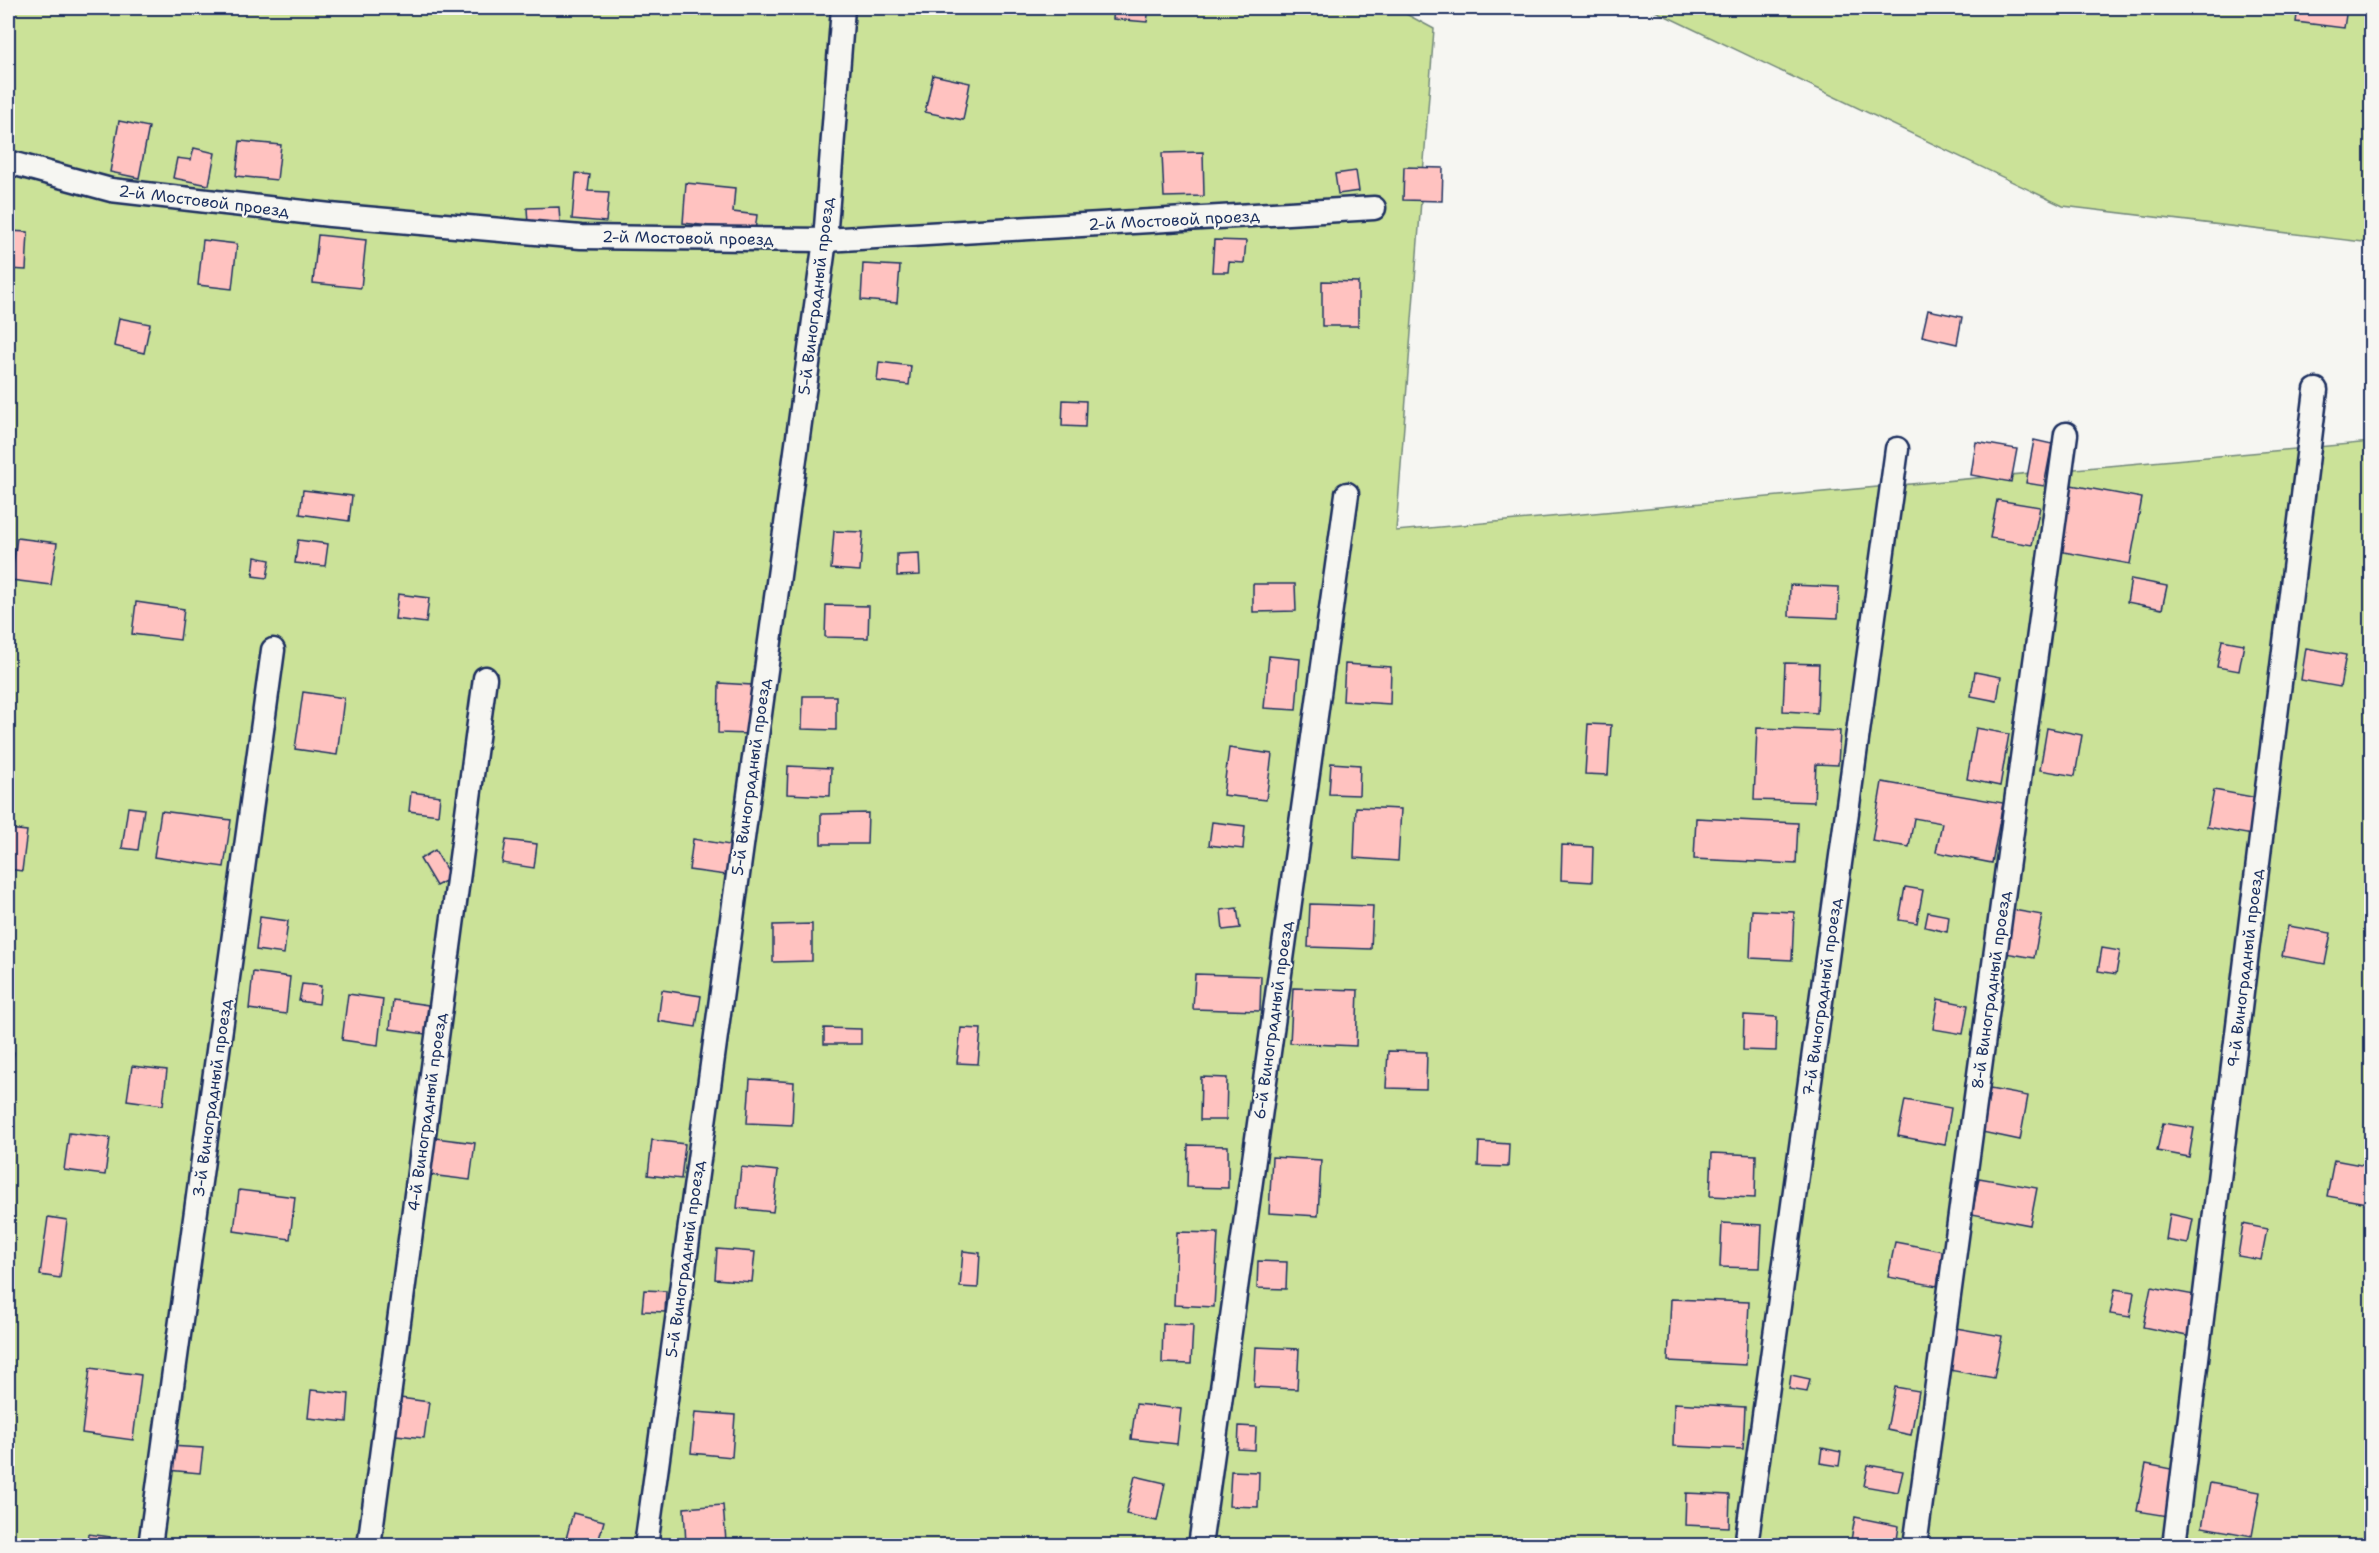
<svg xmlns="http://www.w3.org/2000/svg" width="2379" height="1553" font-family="'Shantell Sans',sans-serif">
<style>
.green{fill:#cbe298;stroke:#73887b;stroke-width:1.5}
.building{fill:#ffc2c0;stroke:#1b2f5e;stroke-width:1.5}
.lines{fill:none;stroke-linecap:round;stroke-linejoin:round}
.service-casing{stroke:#1b2f5e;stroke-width:27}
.service{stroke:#f6f6f2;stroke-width:22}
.labels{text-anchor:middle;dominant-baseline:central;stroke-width:4.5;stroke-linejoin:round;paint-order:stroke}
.street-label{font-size:16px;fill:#1b2f5e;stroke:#f6f6f2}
</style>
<rect width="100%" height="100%" fill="#f6f6f2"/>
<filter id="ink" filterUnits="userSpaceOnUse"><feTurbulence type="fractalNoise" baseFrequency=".0167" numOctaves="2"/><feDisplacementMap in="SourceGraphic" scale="12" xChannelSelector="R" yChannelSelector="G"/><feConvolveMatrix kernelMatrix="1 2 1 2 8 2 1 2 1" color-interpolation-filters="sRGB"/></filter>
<g filter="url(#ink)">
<g class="green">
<polygon points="8,8 1395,8 1434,29 1396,531 2371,442 2371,1545 8,1546"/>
<polygon points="1649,8 2371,8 2371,243 2063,206"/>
</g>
<g class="building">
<polygon points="1114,8 1149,8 1147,22 1113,19"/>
<polygon points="2298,8 2347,8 2344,28 2296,22"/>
<polygon points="933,75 970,83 963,120 925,112"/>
<polygon points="119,121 149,127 139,178 110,172"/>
<polygon points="240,141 281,145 277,180 236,176"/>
<polygon points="194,148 215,153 209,185 173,178 177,158 191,160"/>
<polygon points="1203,152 1204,196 1164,197 1162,153"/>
<polygon points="1404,167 1443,168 1442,201 1403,200"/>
<polygon points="1356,171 1359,191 1338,194 1335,174"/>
<polygon points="576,173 590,175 588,191 609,192 606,222 572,219"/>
<polygon points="686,183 735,188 733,212 757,215 755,231 683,223"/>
<polygon points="559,207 560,223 528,224 527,208"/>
<polygon points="8,231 28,232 26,270 8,269"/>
<polygon points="318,235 366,240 361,288 313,283"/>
<polygon points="203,240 237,244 232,289 198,285"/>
<polygon points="1214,240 1246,241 1244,263 1229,262 1228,272 1212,272"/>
<polygon points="863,264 900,266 897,303 861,300"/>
<polygon points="1322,281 1358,282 1358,326 1322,326"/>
<polygon points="1928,310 1962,317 1957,344 1922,336"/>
<polygon points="119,318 150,324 144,353 114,346"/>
<polygon points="879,362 911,366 909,385 877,381"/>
<polygon points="1063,400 1086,401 1085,427 1062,426"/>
<polygon points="2034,440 2052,444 2044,486 2026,483"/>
<polygon points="1976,442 2017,449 2011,482 1971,475"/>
<polygon points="2071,485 2142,498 2130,564 2058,551"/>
<polygon points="303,490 352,496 349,521 300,514"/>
<polygon points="1997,500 2040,507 2032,545 1990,538"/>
<polygon points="834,531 863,532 860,571 831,569"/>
<polygon points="17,538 57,543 51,585 11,580"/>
<polygon points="298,540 328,544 325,566 295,563"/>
<polygon points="919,553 920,575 897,576 897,554"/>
<polygon points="255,557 270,560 267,578 253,576"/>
<polygon points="2131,579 2167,586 2162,609 2127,602"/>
<polygon points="1253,584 1295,584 1296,611 1253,612"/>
<polygon points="1790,585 1839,587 1838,618 1789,616"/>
<polygon points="398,594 429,598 426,623 395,619"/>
<polygon points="136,602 184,609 180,640 132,634"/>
<polygon points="826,605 869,606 868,638 825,637"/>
<polygon points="2222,640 2244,644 2239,671 2217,667"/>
<polygon points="2306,648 2346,655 2340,687 2301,680"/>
<polygon points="1269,656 1300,659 1296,710 1264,708"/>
<polygon points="1785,663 1819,664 1817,713 1783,711"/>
<polygon points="1345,664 1391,667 1390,704 1343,701"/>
<polygon points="1975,672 2001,677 1997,701 1971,696"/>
<polygon points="719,683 752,685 751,734 718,733"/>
<polygon points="303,692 344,698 337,755 295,749"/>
<polygon points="803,696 836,696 836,730 802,729"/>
<polygon points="1588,724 1611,725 1608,775 1585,774"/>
<polygon points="1757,728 1840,731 1838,765 1816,764 1814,802 1754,800"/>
<polygon points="1976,728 2009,734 2000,786 1967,779"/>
<polygon points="2047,728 2082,735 2075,776 2040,770"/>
<polygon points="1229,748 1272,754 1266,800 1223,795"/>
<polygon points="1331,763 1360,765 1359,795 1329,794"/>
<polygon points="788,766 831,768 830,796 787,794"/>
<polygon points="1882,782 2003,803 1992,863 1936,852 1942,823 1914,818 1909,847 1872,841"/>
<polygon points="2214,790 2258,798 2252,835 2207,827"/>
<polygon points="411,792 440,796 438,815 409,811"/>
<polygon points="128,807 144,809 138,850 122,848"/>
<polygon points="1356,807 1401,809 1398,861 1354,858"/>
<polygon points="161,811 231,820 224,867 154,857"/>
<polygon points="868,813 867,844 821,844 821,814"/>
<polygon points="1696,818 1798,823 1796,864 1694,859"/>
<polygon points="1212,822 1245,826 1243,849 1209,845"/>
<polygon points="8,829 27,831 22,871 8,869"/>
<polygon points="693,839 730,845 726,875 689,870"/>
<polygon points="506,840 537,844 534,868 502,863"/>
<polygon points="1562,845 1593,847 1592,882 1561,880"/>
<polygon points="435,850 451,878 436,886 420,859"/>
<polygon points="1905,887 1923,890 1917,923 1899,920"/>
<polygon points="1310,904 1373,906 1371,949 1308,947"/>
<polygon points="1237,908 1240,928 1223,930 1221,910"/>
<polygon points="1752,910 1794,912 1792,960 1750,958"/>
<polygon points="2013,910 2042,915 2034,958 2005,953"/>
<polygon points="1928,912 1949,916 1947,932 1925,927"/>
<polygon points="260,917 288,921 284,954 256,950"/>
<polygon points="812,924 812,961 773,962 773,925"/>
<polygon points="2288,926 2331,933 2325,964 2282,956"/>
<polygon points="2102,948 2120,951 2116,974 2098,971"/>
<polygon points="253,972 290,977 286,1014 249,1009"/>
<polygon points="1195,974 1261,976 1260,1011 1193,1009"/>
<polygon points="302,984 321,986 319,1004 299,1001"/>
<polygon points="1293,988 1358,990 1356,1046 1290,1043"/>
<polygon points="662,990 701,996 696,1027 658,1021"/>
<polygon points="348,994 383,999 378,1045 342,1040"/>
<polygon points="1938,999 1968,1005 1963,1034 1933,1029"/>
<polygon points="393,1000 428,1005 425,1034 390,1029"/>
<polygon points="1744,1015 1777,1017 1776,1051 1743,1050"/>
<polygon points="824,1028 861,1029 861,1044 824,1044"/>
<polygon points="961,1028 981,1029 978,1064 957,1063"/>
<polygon points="8,1051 14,1052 8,1095"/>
<polygon points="1388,1051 1427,1052 1426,1089 1386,1088"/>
<polygon points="132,1066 167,1070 163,1105 127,1100"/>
<polygon points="1201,1077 1227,1078 1226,1120 1200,1120"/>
<polygon points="750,1079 794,1082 792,1125 747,1123"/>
<polygon points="1990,1089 2028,1096 2020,1140 1982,1132"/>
<polygon points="1905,1100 1951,1108 1945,1145 1898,1136"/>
<polygon points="2163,1123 2194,1128 2189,1157 2157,1151"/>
<polygon points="69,1133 110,1138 105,1175 64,1170"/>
<polygon points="435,1138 475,1143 470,1180 430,1175"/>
<polygon points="652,1140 685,1144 681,1179 648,1175"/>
<polygon points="1479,1142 1509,1144 1508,1167 1478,1166"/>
<polygon points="1188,1145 1228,1146 1228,1188 1187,1187"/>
<polygon points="1712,1153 1756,1155 1755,1198 1710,1196"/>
<polygon points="1272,1157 1321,1160 1318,1216 1269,1213"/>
<polygon points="2334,1160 2372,1167 2372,1204 2327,1196"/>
<polygon points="741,1167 778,1171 773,1212 737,1208"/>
<polygon points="1979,1178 2037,1188 2030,1225 1972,1214"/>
<polygon points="239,1190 295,1197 290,1239 234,1231"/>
<polygon points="2170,1214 2193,1219 2188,1244 2166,1240"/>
<polygon points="48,1217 67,1220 60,1278 40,1275"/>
<polygon points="1722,1223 1762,1225 1760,1268 1720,1267"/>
<polygon points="2243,1224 2267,1229 2261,1260 2238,1256"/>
<polygon points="1177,1232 1218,1233 1214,1307 1174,1305"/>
<polygon points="1895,1242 1943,1251 1937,1286 1888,1277"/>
<polygon points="717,1249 755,1252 752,1282 715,1279"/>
<polygon points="963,1251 980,1253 978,1288 960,1287"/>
<polygon points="1258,1261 1287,1262 1286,1289 1257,1288"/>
<polygon points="2151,1287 2200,1296 2192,1337 2143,1327"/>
<polygon points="2115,1289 2134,1292 2130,1317 2110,1314"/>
<polygon points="644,1290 666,1291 665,1312 642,1311"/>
<polygon points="1671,1299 1749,1302 1746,1365 1668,1361"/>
<polygon points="1163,1324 1193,1325 1191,1364 1162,1363"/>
<polygon points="1956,1328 2002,1336 1994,1378 1949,1370"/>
<polygon points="1256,1347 1299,1349 1297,1389 1254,1387"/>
<polygon points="90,1368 141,1375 133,1440 82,1433"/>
<polygon points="1791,1375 1810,1379 1807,1392 1789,1389"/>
<polygon points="1895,1387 1919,1391 1911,1435 1887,1430"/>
<polygon points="311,1390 349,1394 347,1422 308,1418"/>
<polygon points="400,1398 429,1402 424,1438 396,1435"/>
<polygon points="1674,1403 1745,1407 1743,1449 1673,1446"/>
<polygon points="1136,1404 1181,1409 1177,1444 1131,1439"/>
<polygon points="695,1412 735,1415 732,1457 691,1453"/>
<polygon points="1239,1426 1256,1427 1255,1450 1238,1449"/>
<polygon points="169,1446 203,1448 200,1473 167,1470"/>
<polygon points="1822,1448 1841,1452 1839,1466 1820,1463"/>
<polygon points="2146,1464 2176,1470 2168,1516 2137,1511"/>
<polygon points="1868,1465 1903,1471 1898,1492 1864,1486"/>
<polygon points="1231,1471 1259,1472 1258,1507 1229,1506"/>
<polygon points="1135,1476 1165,1483 1157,1521 1126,1514"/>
<polygon points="2210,1483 2260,1492 2252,1536 2202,1527"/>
<polygon points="1686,1493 1730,1495 1729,1527 1685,1525"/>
<polygon points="723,1505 726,1541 686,1544 684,1508"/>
<polygon points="573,1513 604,1521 597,1546 564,1546"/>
<polygon points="1855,1517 1899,1526 1896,1546 1850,1546"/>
<polygon points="88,1534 110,1537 109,1546 87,1546"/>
<polygon points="8,1540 49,1546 8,1546"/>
</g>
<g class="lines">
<defs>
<g id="service">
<polyline points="8,162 111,190 330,215 581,237 825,240 1374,208"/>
<polyline points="150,1546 273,650"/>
<polyline points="369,1546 485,678"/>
<polyline points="646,1546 825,240 843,8"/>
<polyline points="1200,1546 1347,494"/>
<polyline points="1746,1546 1897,449"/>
<polyline points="1915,1546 2066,434"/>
<polyline points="2174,1546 2316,390"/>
</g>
</defs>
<use href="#service" class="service-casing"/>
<use href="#service" class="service"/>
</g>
</g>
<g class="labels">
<g class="street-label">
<text transform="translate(204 201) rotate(7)">2-й Мостовой проезд</text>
<text transform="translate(1174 220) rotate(-3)">2-й Мостовой проезд</text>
<text transform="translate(688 238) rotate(1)">2-й Мостовой проезд</text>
<text transform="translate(816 296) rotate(-83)">5-й Виноградный проезд</text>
<text transform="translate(751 777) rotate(-82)">5-й Виноградный проезд</text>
<text transform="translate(2245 968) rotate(-83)">9-й Виноградный проезд</text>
<text transform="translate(1991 990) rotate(-82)">8-й Виноградный проезд</text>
<text transform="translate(1822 997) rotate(-82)">7-й Виноградный проезд</text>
<text transform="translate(1273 1020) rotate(-82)">6-й Виноградный проезд</text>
<text transform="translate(212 1098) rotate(-82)">3-й Виноградный проезд</text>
<text transform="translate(427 1112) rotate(-82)">4-й Виноградный проезд</text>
<text transform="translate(685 1259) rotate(-82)">5-й Виноградный проезд</text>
</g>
</g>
<rect width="2379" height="1553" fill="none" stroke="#f6f6f2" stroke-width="30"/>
<rect x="15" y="15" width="2349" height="1523" fill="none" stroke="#1b2f5e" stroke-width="2" filter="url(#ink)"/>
</svg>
